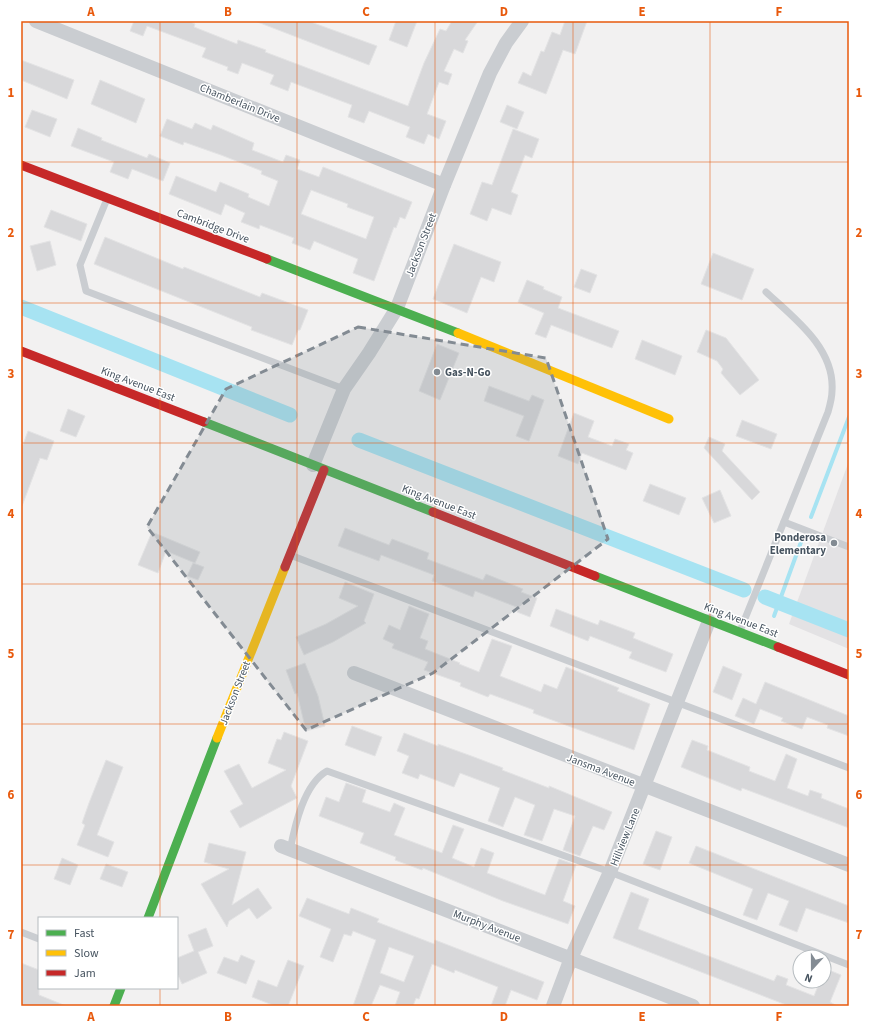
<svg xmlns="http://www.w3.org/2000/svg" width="870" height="1027" font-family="'Source Sans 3',sans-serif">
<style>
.education{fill:#e3e2e4}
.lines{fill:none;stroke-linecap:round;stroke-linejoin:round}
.stream{stroke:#a7e3f2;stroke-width:4}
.canal{stroke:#a7e3f2;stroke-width:15}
.building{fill:#d8d8da;stroke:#e3e3e4;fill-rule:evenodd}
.lane{stroke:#cacdd1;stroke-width:7}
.street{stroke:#cacdd1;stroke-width:14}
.fast{stroke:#4caf50;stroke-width:9}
.slow{stroke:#ffc107;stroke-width:9}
.jam{stroke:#c62828;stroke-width:9}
.marked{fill:#838b93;fill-opacity:0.2;stroke:#838b93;stroke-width:3;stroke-dasharray:8 5;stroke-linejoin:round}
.grid{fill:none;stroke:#e8590c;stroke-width:1;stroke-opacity:0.55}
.poi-dot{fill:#838b93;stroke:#fff;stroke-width:1.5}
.labels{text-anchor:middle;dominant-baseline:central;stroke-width:3;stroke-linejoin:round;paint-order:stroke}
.street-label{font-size:11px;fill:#475460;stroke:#fff}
.poi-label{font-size:11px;font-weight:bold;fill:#475460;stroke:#fff;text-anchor:start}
.neatline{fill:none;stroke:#e8590c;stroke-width:1.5}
.grid-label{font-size:13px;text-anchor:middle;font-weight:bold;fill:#e8590c}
</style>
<rect width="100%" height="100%" fill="#f2f1f1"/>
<polygon class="education" points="849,461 849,649 789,624"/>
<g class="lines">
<g class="stream">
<polyline points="811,517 849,417"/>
<polyline points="774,616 801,542"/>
</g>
<g class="canal">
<polyline points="21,307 290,415"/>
<polyline points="359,440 744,590"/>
<polyline points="765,597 849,630"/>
</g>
</g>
<g class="building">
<polygon points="134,21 188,21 195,24 194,27 237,44 238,40 266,50 265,52 408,106 424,63 440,29 446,31 452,21 478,21 465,40 468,41 463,53 454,49 444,71 452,74 448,85 439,82 427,114 446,121 439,139 428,134 424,144 406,137 410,127 369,111 364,123 348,117 352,105 291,82 288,91 270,84 274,75 242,63 238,74 227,70 228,67 202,57 206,48 147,26 143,36 130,31"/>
<polygon points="255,21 308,21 377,46 369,65"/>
<polygon points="396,21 417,21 407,47 389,40"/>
<polygon points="565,21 587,21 575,54 563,50 546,94 518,83 523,72 531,76 541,51 544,52 552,32 560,35"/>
<polygon points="21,60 74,80 67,99 21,80"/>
<polygon points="100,80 145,99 136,123 91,104"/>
<polygon points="507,105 524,112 517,129 500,122"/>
<polygon points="32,110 57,119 50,137 25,127"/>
<path d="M167,119L192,129L195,123L211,130L213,125L254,143L252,150L283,162L286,155L300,160L297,169L319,177L323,167L412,202L405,219L400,217L396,228L394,227L374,281L353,273L358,259L314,241L310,250L292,243L294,238L260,225L259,229L241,222L245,213L225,204L221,215L169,194L176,176L216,192L220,182L249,194L248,197L269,206L278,181L261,174L262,171L221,155L184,142L183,145L160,136ZM311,190L348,204L347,207L374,217L366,239L301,214Z"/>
<polygon points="78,128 102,138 101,140 147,158 149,154 170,163 163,181 132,169 128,179 110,172 114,162 71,146"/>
<polygon points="513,129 539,139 532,158 525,155 511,192 518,195 511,215 492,208 487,221 470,214 482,182 492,185"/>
<polygon points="51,210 87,224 81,241 44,227"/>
<polygon points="105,237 183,269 184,267 260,297 262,293 308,310 300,330 298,330 292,345 251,330 252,327 94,264"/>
<polygon points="50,241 56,265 37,271 30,246"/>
<polygon points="454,244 501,262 494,282 481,277 467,313 433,299"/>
<polygon points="713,253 754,269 742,300 701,284"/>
<polygon points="581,269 597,275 590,293 574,287"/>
<polygon points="527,280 544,287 543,289 562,297 558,308 619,331 612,348 551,325 546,338 535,334 544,313 518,302"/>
<polygon points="706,330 726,338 759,380 740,395 721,373 723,369 717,361 697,352"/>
<polygon points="642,340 682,356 675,375 635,359"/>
<polygon points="437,344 459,353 440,400 419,391"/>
<polygon points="489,386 529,401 532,395 544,400 529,441 516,436 524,416 484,401"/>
<polygon points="68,409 85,416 76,437 60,431"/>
<polygon points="574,413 594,421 588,437 612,446 615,439 629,444 626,450 633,453 626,470 582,453 578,464 558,456"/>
<polygon points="742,420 777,434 771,449 736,436"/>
<polygon points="28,431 54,441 47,460 40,458 22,506 21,450"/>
<polygon points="709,437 725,444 722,451 760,492 752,500 704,448"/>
<polygon points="650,484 686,498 679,515 643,501"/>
<polygon points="720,490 731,516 714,523 702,498"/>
<polygon points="345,528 389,545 392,539 429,553 427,559 483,580 486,574 523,589 521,592 537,598 530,617 517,612 519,608 475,591 473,597 432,581 434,575 381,555 379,561 338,546"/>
<polygon points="152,532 200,552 195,563 166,551 158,573 138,565"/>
<polygon points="193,563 204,567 198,580 187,576"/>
<polygon points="345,582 374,594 364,621 366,623 333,642 304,655 296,637 326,624 358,606 339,598"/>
<polygon points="409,606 429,614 420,638 428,641 425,649 460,663 459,664 479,672 492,639 512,646 500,676 541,692 544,684 557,689 566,667 619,688 617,691 650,704 634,750 533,713 534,710 490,694 488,697 460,686 461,683 424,670 428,662 392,648 394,644 383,639 389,625 400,630"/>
<polygon points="556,609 598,625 600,620 635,633 633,638 673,654 666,672 629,658 632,652 590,636 588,641 550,626"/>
<polygon points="305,663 318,696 325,726 306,731 297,693 295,694 286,670"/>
<polygon points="723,666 742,674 732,700 713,692"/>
<polygon points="765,682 849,716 849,736 827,728 828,725 807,717 802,729 781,721 783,718 760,709 754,724 735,716 743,698 756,704"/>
<polygon points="352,726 382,737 375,756 345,745"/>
<polygon points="284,732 308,741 291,786 297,798 240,828 230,811 243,804 224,771 239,764 252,788 286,770 268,763 277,739 281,740"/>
<polygon points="404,733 438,746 438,744 474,757 503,768 502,770 549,788 549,786 612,812 604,830 593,826 580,856 563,850 575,816 554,809 542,841 524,835 535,805 515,797 503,827 488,821 500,788 460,773 454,787 420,774 418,779 402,773 409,756 397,751"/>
<polygon points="692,740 708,746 707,750 750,767 749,771 775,781 786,754 797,759 787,788 808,796 810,790 822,794 821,798 849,809 849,828 742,788 741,791 681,767"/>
<polygon points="106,760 123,767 97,835 114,842 108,857 77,845 85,825 82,823 89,803"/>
<polygon points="346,783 366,790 362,802 390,812 394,803 405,808 394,835 442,853 453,825 464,829 452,858 474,867 481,848 494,853 487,873 545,895 559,859 576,865 563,901 575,906 568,924 503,901 423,868 422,870 395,860 396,857 360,843 364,833 319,816 326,797 339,802"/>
<polygon points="656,831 672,837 660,870 643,864"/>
<polygon points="209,843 246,852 232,905 258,888 272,908 257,919 249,908 229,921 227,927 201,884 229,869 204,862"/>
<polygon points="696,846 849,906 849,923 806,908 797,932 779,925 789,901 768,893 757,920 743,915 753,889 689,863"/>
<polygon points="62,858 78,865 70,885 54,879"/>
<polygon points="106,864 128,872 122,887 100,879"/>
<polygon points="631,892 649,899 638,929 774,981 777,975 788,979 786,985 814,996 820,981 824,981 824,968 841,975 830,1002 837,1006 789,1006 613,938"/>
<path d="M307,898L349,914L351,908L379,919L377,922L434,944L435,940L544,982L537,1000L511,990L505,1006H491L498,987L455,970L454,973L432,964L419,999L416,998L413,1006H395L400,992L380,985L371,1006H353L376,940L353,931L351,936L344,934L333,962L320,957L331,929L299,916ZM389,947L414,956L404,982L380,973Z"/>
<polygon points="206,928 213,946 198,952 207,973 182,984 177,973 177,958 194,951 188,935"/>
<polygon points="241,955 255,961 246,984 217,973 224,957 238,962"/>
<polygon points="288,960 304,966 288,1006 275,1006 252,997 258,980 277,987"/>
<polygon points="21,963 39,970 39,995 66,1006 21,1006"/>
</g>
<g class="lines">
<g class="lane">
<polyline points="107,199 80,265 86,291 344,389"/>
<polyline points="784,522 849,547"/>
<polyline points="290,555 849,768"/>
<path d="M740,631L828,412C830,405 832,398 832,391C835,348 794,318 766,292"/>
<path d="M290,850C295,825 304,784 327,771L610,872L849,965"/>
<polyline points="21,932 39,939"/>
</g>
<g class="street">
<polyline points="36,21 444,185"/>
<polyline points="313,465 344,389 369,353 397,308 444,185 490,73 506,43 522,21"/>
<polyline points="354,673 849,865"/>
<polyline points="281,846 693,1006"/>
<polyline points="553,1006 571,958 610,872 709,621"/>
</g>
<g class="fast">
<polyline points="267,259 458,333"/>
<polyline points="204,422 433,512"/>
<polyline points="595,576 778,647"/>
<polyline points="148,918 217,738"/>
<polyline points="114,1006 121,988"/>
</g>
<g class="slow">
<polyline points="458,333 669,419"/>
<polyline points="217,738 285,567"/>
</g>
<g class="jam">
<polyline points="21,165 267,259"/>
<polyline points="21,351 204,422"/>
<polyline points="433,512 595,576"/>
<polyline points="285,567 324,470"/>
<polyline points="778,647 849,675"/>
</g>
</g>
<path class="marked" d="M358,327L546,358L608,539L433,673L306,730L147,527L226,389Z"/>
<path class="grid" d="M160,21V918M297,21V1006M435,21V1006M573,21V1006M710,21V1006M21,162H849M21,303H849M21,443H849M21,584H849M21,724H849M21,865H849M160,988V1006"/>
<g class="poi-dot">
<circle cx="437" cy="372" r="4"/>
<circle cx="834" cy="543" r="4"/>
</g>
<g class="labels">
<g class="street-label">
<text transform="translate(240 103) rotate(22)">Chamberlain Drive</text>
<text transform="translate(213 226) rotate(21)">Cambridge Drive</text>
<text transform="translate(421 245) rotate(-69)">Jackson Street</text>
<text transform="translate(138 384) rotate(21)">King Avenue East</text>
<text transform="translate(439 502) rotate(21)">King Avenue East</text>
<text transform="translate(741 620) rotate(21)">King Avenue East</text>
<text transform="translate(235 693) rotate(-69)">Jackson Street</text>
<text transform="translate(601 770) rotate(21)">Jansma Avenue</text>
<text transform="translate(625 837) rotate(-68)">Hillview Lane</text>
<text transform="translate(487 926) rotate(21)">Murphy Avenue</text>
</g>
<g class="poi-label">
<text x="445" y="372">Gas-N-Go</text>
<text x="826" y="537" text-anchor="end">Ponderosa<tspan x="826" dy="13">Elementary</tspan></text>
</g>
</g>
<rect width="870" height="1027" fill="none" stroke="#ffffff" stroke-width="44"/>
<rect x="38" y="917" width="140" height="72" fill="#ffffff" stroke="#b5bbbf"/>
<rect x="46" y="930" width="20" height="6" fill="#4caf50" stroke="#b5bbbf"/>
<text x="74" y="937" font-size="12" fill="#475460">Fast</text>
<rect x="46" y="950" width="20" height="6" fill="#ffc107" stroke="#b5bbbf"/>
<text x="74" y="957" font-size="12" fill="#475460">Slow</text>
<rect x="46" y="970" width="20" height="6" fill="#c62828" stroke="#b5bbbf"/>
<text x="74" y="977" font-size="12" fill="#475460">Jam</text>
<g transform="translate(812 969) rotate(201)"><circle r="19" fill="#ffffff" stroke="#b5bbbf"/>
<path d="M0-3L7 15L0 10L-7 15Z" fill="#838b93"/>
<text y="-6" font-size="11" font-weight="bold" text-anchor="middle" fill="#475460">N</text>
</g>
<rect x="22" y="22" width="826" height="983" class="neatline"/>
<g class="grid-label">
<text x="91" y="16">A</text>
<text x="228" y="16">B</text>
<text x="366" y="16">C</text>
<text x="504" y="16">D</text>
<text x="642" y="16">E</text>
<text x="779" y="16">F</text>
<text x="11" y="97">1</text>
<text x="859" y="97">1</text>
<text x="11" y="237">2</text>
<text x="859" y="237">2</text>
<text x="11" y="378">3</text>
<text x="859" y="378">3</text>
<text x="11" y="518">4</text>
<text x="859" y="518">4</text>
<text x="11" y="658">5</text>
<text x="859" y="658">5</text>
<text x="11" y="799">6</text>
<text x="859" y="799">6</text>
<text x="11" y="939">7</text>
<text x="859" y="939">7</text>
<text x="91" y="1021">A</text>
<text x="228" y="1021">B</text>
<text x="366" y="1021">C</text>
<text x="504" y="1021">D</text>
<text x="642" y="1021">E</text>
<text x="779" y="1021">F</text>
</g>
</svg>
